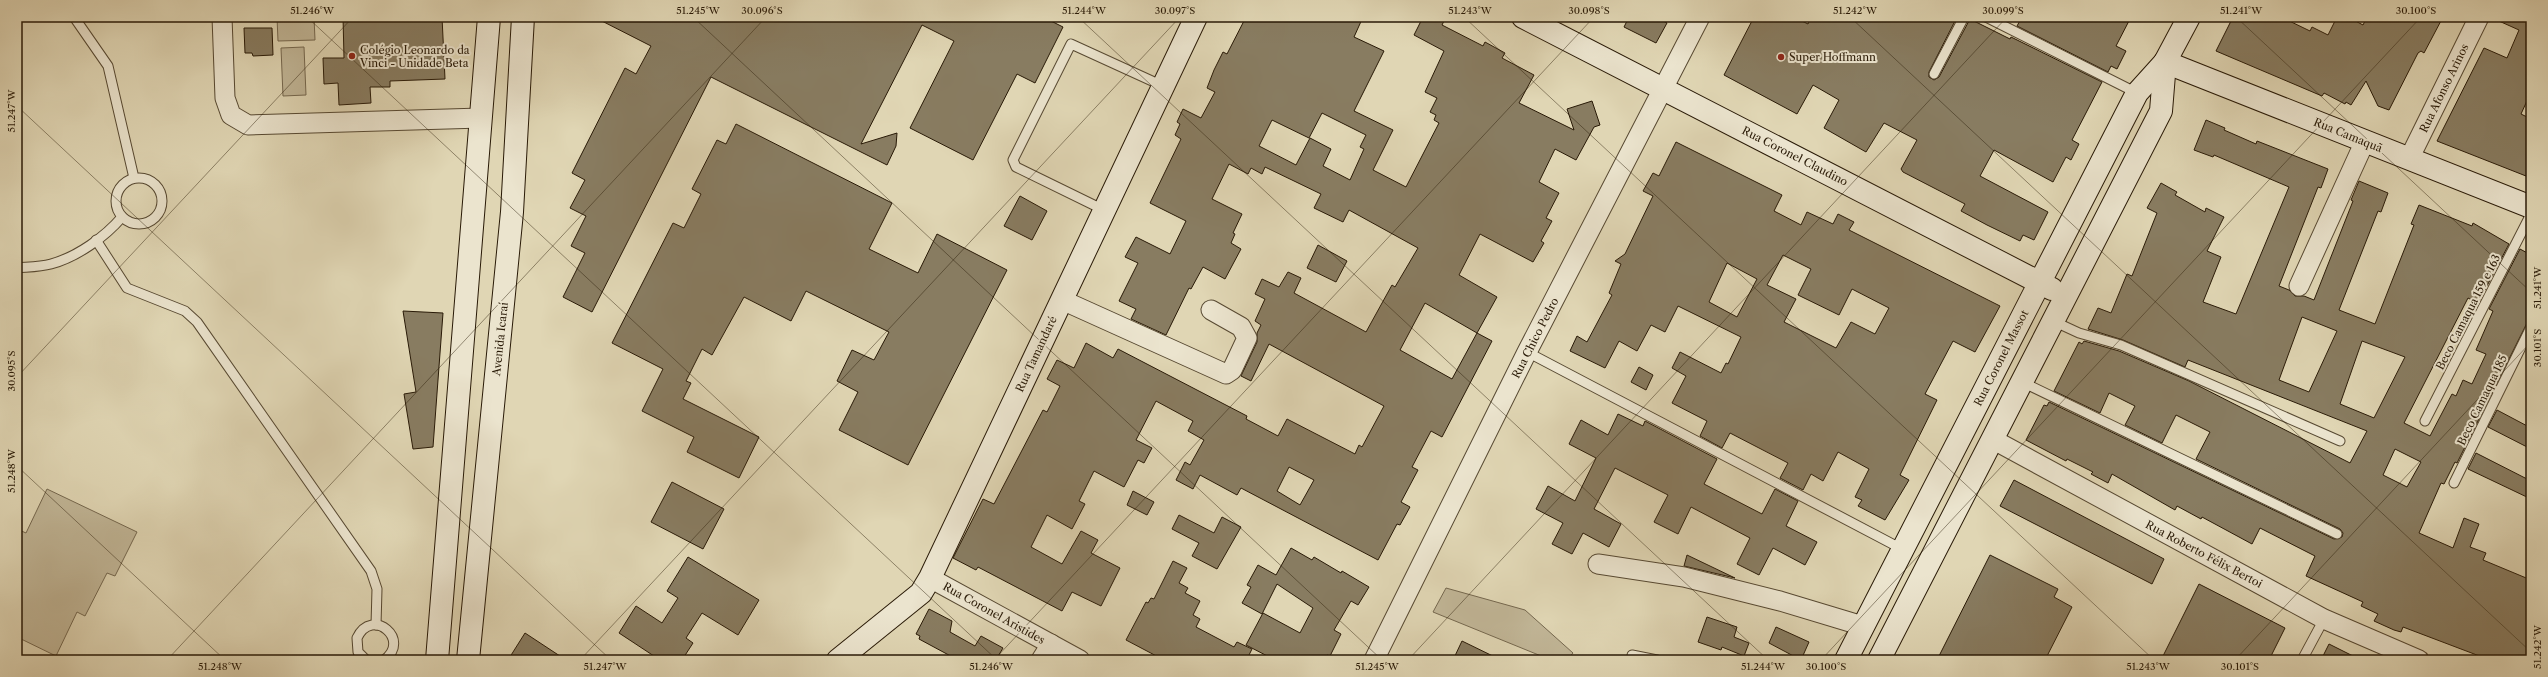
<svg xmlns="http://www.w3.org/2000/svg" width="2548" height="677" font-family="'Libre Caslon Text',serif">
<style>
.green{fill:#c1b697;stroke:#75684f}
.building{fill:#887c61;stroke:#291a07;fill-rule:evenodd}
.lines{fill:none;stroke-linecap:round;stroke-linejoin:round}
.lane-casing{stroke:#574932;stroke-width:11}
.street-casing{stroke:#574932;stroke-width:21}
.secondary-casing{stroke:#291a07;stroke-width:24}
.lane{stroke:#ebe4ce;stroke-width:9}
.street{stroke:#ebe4ce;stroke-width:19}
.secondary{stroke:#ebe4ce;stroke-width:22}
.ticks{fill:none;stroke:#291a07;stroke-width:1;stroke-opacity:0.45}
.poi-dot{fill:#8f2418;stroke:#ebe4ce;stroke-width:1.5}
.labels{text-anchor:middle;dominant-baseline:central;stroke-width:4;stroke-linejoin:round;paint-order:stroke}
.poi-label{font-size:11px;fill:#291a07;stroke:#ebe4ce;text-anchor:start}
.street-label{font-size:11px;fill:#291a07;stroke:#ebe4ce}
.neatline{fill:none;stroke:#291a07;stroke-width:1.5}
.ticks-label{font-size:10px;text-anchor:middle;fill:#291a07}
</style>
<rect width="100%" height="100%" fill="#e0d6b4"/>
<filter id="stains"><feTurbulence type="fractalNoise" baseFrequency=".005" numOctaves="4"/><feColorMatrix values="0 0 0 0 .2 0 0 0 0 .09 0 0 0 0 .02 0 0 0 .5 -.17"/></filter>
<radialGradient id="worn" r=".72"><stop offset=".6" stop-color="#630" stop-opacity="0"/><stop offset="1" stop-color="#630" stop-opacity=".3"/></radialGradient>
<g class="green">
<polygon points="277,17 314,17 315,40 278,41"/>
<polygon points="304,47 306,95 283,96 281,48"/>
<polygon points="47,489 137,532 115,576 107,573 85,616 77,612 56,656 17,637 17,529 26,533"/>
<polygon points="1446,588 1525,610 1573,653 1567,660 1551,660 1433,612"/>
</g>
<g class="building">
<polygon points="343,17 442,17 445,79 390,81 390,87 370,87 371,103 339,105 338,83 324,84 323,58 344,58"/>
<polygon points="594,17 1043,17 1063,27 1035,83 1017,74 973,160 910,128 954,41 922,25 861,144 897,133 896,146 887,165 711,77 592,312 563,297 585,253 571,246 586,216 570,208 585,180 572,173 625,68 636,74 651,46"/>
<path d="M1246,17H1363L1354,37L1384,51L1354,111L1393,130L1373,170L1406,187L1439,123L1434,120L1436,115L1430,112L1437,98L1425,92L1444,51L1414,35L1423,17H1435L1444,21L1442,25L1483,46L1485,42L1505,53L1502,58L1534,75L1519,103L1574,130L1567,109L1592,101L1600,125L1594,127L1576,160L1555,149L1539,182L1559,193L1546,218L1552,221L1541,241L1544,243L1533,262L1480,234L1459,275L1497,297L1477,333L1425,303L1400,350L1452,379L1477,333L1492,341L1442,437L1431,431L1412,467L1418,470L1401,502L1410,507L1400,525L1397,524L1378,560L1241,488L1237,495L1200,475L1193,489L1176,480L1185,462L1190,465L1204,440L1188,431L1193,421L1156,401L1136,440L1152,448L1144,463L1138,460L1124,487L1094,471L1079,501L1085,504L1072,529L1047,515L1031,547L1062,564L1081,531L1098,540L1091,553L1120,568L1101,606L1072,592L1062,611L978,567L976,570L953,558L983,499L994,504L1043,410L1047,412L1060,386L1047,379L1057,360L1074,368L1086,343L1113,358L1118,349L1247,416L1246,419L1278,436L1287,419L1355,454L1359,445L1362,447L1384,406L1269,344L1251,381L1241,376L1257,342V333L1261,325L1255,321L1265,299L1255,294L1262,279L1279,287L1288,272L1301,278L1294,293L1366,332L1392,285L1395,287L1418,248L1349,210L1343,222L1314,208L1321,194L1265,167L1262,174L1251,168L1248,174L1229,164L1212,199L1242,214L1233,233L1235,234L1231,243L1241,249L1225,279L1203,267L1191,289L1189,288L1166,335L1131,319L1136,309L1119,301L1138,263L1125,257L1136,237L1170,254L1186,221L1150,203L1181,139L1175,135L1180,124L1177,122L1183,109L1201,118L1215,92L1207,88L1214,70L1223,52L1227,54ZM1322,113L1366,135L1360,147L1364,149L1350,180L1323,166L1331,149L1310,138L1296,165L1259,146L1272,120L1309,138ZM1289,467L1314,480L1300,505L1277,491Z"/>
<polygon points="1629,17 1656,17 1667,23 1656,43 1624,27"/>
<polygon points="1754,17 1794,17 1808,24 1811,17 1957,17 1929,72 1929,77 1934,80 1939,77 1970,19 2010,39 2011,37 2102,82 2072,140 2079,144 2071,160 2066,157 2053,182 1994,150 1980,176 2048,212 2034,240 2023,235 2020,241 1987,225 1961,211 1965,204 1903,172 1901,169 1917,140 1884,123 1866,152 1824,128 1839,100 1813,85 1797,114 1724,75"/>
<polygon points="2022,17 2131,17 2116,46 2126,51 2117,69 2111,66 2108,72 2017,26"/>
<polygon points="2233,17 2281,17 2310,31 2312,27 2328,35 2337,17 2348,17 2363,25 2367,17 2443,17 2424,53 2421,51 2418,53 2389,110 2378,106 2366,81 2351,105 2346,102 2345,104 2324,93 2322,96 2216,51"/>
<polygon points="2490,17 2531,17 2531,92 2521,114 2531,119 2531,162 2526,176 2437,141 2484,48 2507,58 2519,30"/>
<polygon points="244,28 272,28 273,55 253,56 252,53 245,53"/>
<path d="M2206,120L2225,128L2224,130L2256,144L2257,141L2328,169L2321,188L2318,187L2279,286L2289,290L2295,296H2304L2314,300L2353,201L2351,200L2359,181L2388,193L2381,212L2378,211L2339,310L2375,324L2414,225L2411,224L2419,205L2472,226L2473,223L2509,244L2478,303L2468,298L2404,423L2430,436L2452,394L2456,396L2463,380L2472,384L2486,354L2476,350L2493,311L2489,309L2520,249L2531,255V315L2457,463L2455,462L2444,484L2441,483L2419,533L2453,548L2464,518L2479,524L2470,547L2486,553L2483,560L2531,580V660H2490L2403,627L2401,632L2394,630L2374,621L2378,614L2361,606L2363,602L2306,576L2315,556L2260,528L2252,544L2202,517L2201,519L2177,506L2175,510L2112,474L2108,483L2091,474L2093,472L2067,459L2066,461L2026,440L2044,405L2047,406L2049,402L2334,539L2342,537L2343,533L2340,529L2196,459L2210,432L2176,415L2162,443L2125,425L2135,406L2109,393L2100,413L2054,391L2079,342L2082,344L2084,341L2119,351L2189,381L2350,463L2367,431L2188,360L2185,367L2123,340L2088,329L2098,308L2111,313L2127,274L2132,276L2157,213L2147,208L2161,183L2177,192L2175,195L2205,212L2206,208L2224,217L2207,251L2221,257L2203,302L2236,314L2289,187L2214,155L2213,157L2194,150ZM2302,317L2337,331L2309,392L2279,380ZM2362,341L2405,357L2374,418L2340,404ZM2395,449L2421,462L2407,487L2383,475Z"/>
<polygon points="736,124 892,203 869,249 918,273 937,234 1007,270 908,465 839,430 858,392 837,381 852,350 874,360 889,332 806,291 791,321 744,297 712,355 702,349 686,381 691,383 683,399 759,437 739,478 687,452 694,437 642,411 663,369 612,343 673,223 684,228 701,194 692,189 717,140 726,144"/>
<path d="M1676,142L1782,195L1774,211L1801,225L1807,212L1833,224L1838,214L1854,222L1849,230L2000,306L1975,352L1953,341L1925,394L1937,400L1900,475L1909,480L1885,520L1858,506L1862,500L1855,497L1869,469L1838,452L1823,481L1811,474L1803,490L1780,478L1788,463L1730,433L1722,448L1700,436L1707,421L1672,403L1686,376L1672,368L1680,352L1721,373L1726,363L1728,364L1741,337L1678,306L1665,332L1651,325L1637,351L1619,341L1605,368L1570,351L1577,336L1587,342L1612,295L1609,293L1621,264L1615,261L1625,254L1653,196L1643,191L1653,173L1659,176ZM1783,255L1811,269L1798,295L1839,315L1852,289L1889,308L1875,334L1851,322L1836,348L1784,322L1796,299L1767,285ZM1727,263L1757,279L1737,317L1709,302Z"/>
<polygon points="1020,196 1047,211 1032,240 1004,226"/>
<polygon points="1318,245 1347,261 1336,282 1307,268"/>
<polygon points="403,311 443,313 433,447 413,449 404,394 416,392"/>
<polygon points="1639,367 1653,375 1646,390 1631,382"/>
<polygon points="2497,410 2531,428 2531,449 2488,427"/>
<polygon points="1618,414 1643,426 1645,421 1717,459 1704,484 1762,514 1775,489 1798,501 1786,526 1817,542 1805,565 1773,548 1759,575 1737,564 1750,538 1691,507 1678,534 1654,522 1668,495 1615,468 1594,509 1621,524 1609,547 1583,533 1572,554 1552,544 1563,523 1536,509 1548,486 1575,501 1596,458 1569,444 1581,420 1608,435"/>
<polygon points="2476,453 2531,481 2531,499 2468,469"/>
<polygon points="2014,480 2164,559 2152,584 2000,506"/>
<polygon points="672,482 724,509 703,549 651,522"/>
<polygon points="1133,491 1154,502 1147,515 1127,505"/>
<polygon points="1179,515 1214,533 1222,517 1241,527 1217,569 1192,556 1199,543 1172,529"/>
<polygon points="1291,548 1312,560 1314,557 1341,573 1342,571 1369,587 1358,605 1351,601 1334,630 1341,634 1330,656 1327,655 1324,660 1275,660 1246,645 1263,613 1300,633 1313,608 1277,584 1262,614 1242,603 1251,587 1247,585 1258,565 1276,575"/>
<polygon points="1687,555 1735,578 1684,566"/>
<polygon points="1990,555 2058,589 2054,597 2072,607 2045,660 1937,660"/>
<polygon points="688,557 759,600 738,635 702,613 686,638 693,643 682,660 660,660 619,633 636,606 662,623 678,598 667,591"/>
<polygon points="1173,561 1187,568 1179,583 1188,588 1185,593 1200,601 1193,615 1200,619 1196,627 1234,647 1237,642 1252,649 1249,655 1259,660 1164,660 1126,640 1146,602 1148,603 1151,598 1154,599"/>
<polygon points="2199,584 2285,628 2269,660 2161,660"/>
<polygon points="929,609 952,621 950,632 975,646 981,636 1003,648 997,658 1000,660 958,660 919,639 920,636 916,634"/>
<polygon points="1707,617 1737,627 1734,637 1749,643 1744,656 1722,647 1721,650 1698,642"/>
<polygon points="1776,627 1809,642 1801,660 1769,643"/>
<polygon points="525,633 566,660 508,660"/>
<polygon points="1462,641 1501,660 1453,660"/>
<polygon points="2329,644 2361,660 2321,660"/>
</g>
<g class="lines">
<defs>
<g id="lane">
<polyline points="74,17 108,66 134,178"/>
<polyline points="1986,17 2137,93"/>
<polyline points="1934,74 1964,17"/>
<circle cx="139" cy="201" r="23"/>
<polyline points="1104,210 1016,167 1013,160 1071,44 1163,86"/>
<polyline points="96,240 127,288 185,311 197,322 371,571 377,589 376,625"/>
<path d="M17,268C28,267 40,267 51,264C77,257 105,237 122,217"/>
<polyline points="2053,321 2079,333 2121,345 2340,441"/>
<polyline points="1527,352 1902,549"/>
<polyline points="2022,382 2337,534"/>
<polyline points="2425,421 2531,214"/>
<polyline points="2454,483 2531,327"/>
<polyline points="1632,655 1657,660"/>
<path d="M366,660L358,652L357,638C372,606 412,640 384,660"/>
<polyline points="2302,660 2324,619"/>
</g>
<g id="street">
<polyline points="222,17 225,98 231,115 248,125 481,118"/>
<polyline points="2409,159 2479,17"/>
<polyline points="2299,286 2365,141"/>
<polyline points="1062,300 1226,374 1232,370 1247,338 1241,327 1211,310"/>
<polyline points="1992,439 2324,619 2419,660"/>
<polyline points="1598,564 1684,577 1780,601 1863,626"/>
<polyline points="930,578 1080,660"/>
<polyline points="1041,660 1051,644"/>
<polyline points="1374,660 1527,352 1700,17"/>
</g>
<g id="secondary">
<polyline points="1523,17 2052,289"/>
<polyline points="2165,62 2531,207"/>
<polyline points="437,660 489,17"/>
<polyline points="468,660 512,212 523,17"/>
<polyline points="838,660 921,593 930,578 1196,17"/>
<polyline points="1846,660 2137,93 2165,62 2189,17"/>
<polyline points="1879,660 2161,111 2165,62"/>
</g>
</defs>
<use href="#lane" class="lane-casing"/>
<use href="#street" class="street-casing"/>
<use href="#secondary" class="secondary-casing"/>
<use href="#lane" class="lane"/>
<use href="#street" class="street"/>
<use href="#secondary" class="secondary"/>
</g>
<path class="ticks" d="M307,17L997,660M693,17L1382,660M1078,17L1768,660M1464,17L2154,660M1850,17L2531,652M2236,17L2531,292M17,106L611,660M17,377L353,17M17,466L225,660M167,660L766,17M580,660L1180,17M994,660L1594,17M1408,660L2007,17M1821,660L2421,17M2235,660L2531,342"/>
<g class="poi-dot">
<circle cx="352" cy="56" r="4"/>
<circle cx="1781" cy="57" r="4"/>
</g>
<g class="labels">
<g class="poi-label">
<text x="360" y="50">Colégio Leonardo da<tspan x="360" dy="13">Vinci - Unidade Beta</tspan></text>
<text x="1789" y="57">Super Hoffmann</text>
</g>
<g class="street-label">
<text transform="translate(2444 88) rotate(-64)">Rua Afonso Arinos</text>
<text transform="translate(2348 135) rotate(22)">Rua Camaquã</text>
<text transform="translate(1795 156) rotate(27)">Rua Coronel Claudino</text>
<text transform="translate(2468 312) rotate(-63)">Beco Camaqua 159 e 163</text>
<text transform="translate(1535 338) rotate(-63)">Rua Chico Pedro</text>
<text transform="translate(500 339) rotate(-84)">Avenida Icaraí</text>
<text transform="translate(1036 354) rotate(-65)">Rua Tamandaré</text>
<text transform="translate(2001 358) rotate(-63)">Rua Coronel Massot</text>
<text transform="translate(2482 400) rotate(-64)">Beco Camaqua 185</text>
<text transform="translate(2204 554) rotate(28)">Rua Roberto Félix Bertoi</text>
<text transform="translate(994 613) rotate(29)">Rua Coronel Aristides</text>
</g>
</g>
<rect width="2548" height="677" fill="none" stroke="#e0d6b4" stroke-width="44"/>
<rect x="22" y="22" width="2504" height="633" class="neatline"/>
<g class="ticks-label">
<text x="312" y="14">51.246°W</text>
<text x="698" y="14">51.245°W</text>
<text x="762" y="14">30.096°S</text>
<text x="1084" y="14">51.244°W</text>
<text x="1175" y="14">30.097°S</text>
<text x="1470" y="14">51.243°W</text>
<text x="1589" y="14">30.098°S</text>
<text x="1855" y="14">51.242°W</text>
<text x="2003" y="14">30.099°S</text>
<text x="2241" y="14">51.241°W</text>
<text x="2416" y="14">30.100°S</text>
<text transform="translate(11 111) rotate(-90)" y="4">51.247°W</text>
<text transform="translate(2537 288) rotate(-90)" y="4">51.241°W</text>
<text transform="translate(2537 348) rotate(-90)" y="4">30.101°S</text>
<text transform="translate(11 371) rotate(-90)" y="4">30.095°S</text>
<text transform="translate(11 471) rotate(-90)" y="4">51.248°W</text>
<text transform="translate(2537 647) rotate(-90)" y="4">51.242°W</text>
<text x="220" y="670">51.248°W</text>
<text x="605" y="670">51.247°W</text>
<text x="991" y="670">51.246°W</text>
<text x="1377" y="670">51.245°W</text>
<text x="1763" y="670">51.244°W</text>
<text x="1826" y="670">30.100°S</text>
<text x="2148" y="670">51.243°W</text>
<text x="2240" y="670">30.101°S</text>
</g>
<rect width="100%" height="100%" filter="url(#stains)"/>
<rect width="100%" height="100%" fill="url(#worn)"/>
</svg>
